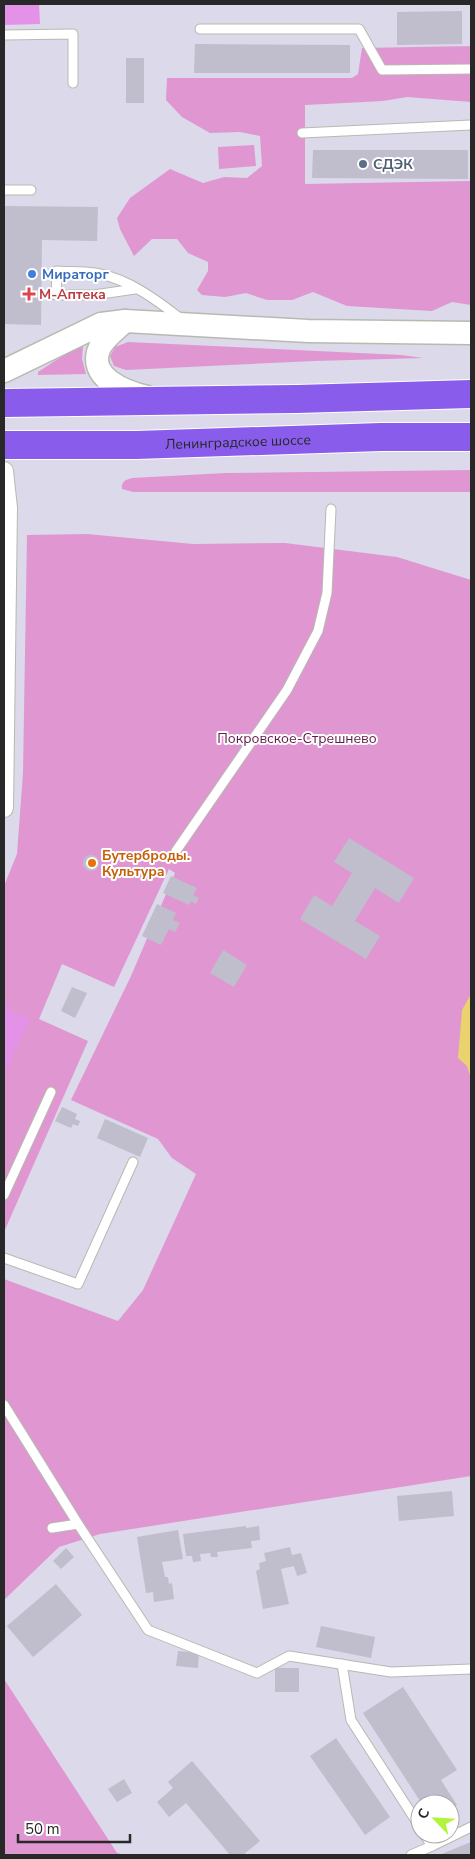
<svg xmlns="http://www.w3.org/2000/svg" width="475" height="1859" font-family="'Nunito Sans',sans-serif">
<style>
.green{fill:#e096d1}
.pitch{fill:#e492e7}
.water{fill:#ead36e}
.building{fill:#c0becc}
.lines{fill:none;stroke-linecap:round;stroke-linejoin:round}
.service-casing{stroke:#b6bbae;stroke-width:11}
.minor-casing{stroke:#b6bbae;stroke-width:20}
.tertiary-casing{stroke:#b6bbae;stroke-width:25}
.primary-casing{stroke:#fff;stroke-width:30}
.service{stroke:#fff;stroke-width:9}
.minor{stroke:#fff;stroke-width:18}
.tertiary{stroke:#fff;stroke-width:22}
.primary{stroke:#895cec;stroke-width:28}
.service-dot{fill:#5c6f8a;stroke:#fff;stroke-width:2}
.shop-dot{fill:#3f7fe0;stroke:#fff;stroke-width:2}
.health-dot{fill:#e0444e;stroke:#fff;stroke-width:2}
.food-dot{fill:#e8710a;stroke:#fff;stroke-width:2}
.labels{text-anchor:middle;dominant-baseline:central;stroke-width:4;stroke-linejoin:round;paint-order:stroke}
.service-label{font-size:14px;font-weight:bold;fill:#4e5e75;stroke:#fff;text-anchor:start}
.shop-label{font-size:14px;font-weight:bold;fill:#366cbe;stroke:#fff;text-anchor:start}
.health-label{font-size:14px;font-weight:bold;fill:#be3a42;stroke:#fff;text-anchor:start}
.street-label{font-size:14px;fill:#282828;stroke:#fff}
.park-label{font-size:14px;fill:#611b49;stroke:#fff}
.food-label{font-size:14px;font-weight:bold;fill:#c56008;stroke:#fff;text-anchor:start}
</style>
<rect width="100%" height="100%" fill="#dbd9ea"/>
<g class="green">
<polygon points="471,6 471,102 407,97 383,101 305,105 305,184 471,181 471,305 452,302 432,311 347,306 313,292 292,300 267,300 246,293 225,297 202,295 197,290 208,271 208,262 188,253 177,239 152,239 134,256 120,229 117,218 130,198 170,169 203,183 224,177 247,178 262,166 260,136 240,132 210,133 182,117 166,100 167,78 352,78 358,74 362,48 471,46"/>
<polygon points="254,145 256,166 219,169 218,147"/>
<polygon points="128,342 401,355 423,358 314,361 126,370 114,366 110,356 115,347"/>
<polygon points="82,343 83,346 82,359 86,374 38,375 38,372"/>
<path d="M471,470V492H133L122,489C121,481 126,480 132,478L226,473Z"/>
<polygon points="87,534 193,544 285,543 397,557 471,580 471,1476 100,1534 59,1547 4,1600 4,1279 118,1321 143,1290 196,1174 172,1158 158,1139 71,1100 131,976 175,873 169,869 114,987 62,964 39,1019 88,1041 4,1232 4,886 17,854 23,773 27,535"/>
<polygon points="4,1679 117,1853 126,1855 4,1855"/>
</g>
<g class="pitch">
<polygon points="4,4 39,4 40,24 4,25"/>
<polygon points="4,1003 8,1005 10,1011 30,1019 4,1075"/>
</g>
<polygon class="water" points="471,994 471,1079 467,1066 458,1058 462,1010"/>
<g class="building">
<polygon points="462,11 462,44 397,45 397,12"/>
<polygon points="195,44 350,45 350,73 194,73"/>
<rect x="126" y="58" width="18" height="45"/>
<polygon points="313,150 468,150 468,179 312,178"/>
<polygon points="4,206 98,207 97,241 42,240 41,325 4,324"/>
<polygon points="349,838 414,878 399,903 375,888 355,921 380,936 366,959 300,919 314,895 332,906 352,873 334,862"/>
<circle cx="91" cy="863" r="8"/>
<polygon points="171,876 197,888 193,895 199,898 196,904 191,901 189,905 163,893"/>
<polygon points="157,904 176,913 173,920 180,923 175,932 169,929 161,945 142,936"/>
<polygon points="223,950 247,965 234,987 210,973"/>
<polygon points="72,987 87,993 75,1018 61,1011"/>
<polygon points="62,1107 77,1114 75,1119 80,1121 78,1126 73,1124 71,1128 55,1121"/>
<polygon points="105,1119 148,1138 140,1157 97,1138"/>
<polygon points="452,1491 454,1516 399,1521 397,1496"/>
<polygon points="246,1526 246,1528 259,1526 260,1540 251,1541 252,1548 217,1552 218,1557 211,1557 210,1553 200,1554 201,1561 193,1562 192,1556 186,1556 183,1534"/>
<polygon points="178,1530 183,1559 162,1562 165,1577 168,1577 169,1584 172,1583 174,1599 154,1602 153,1592 146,1593 137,1537"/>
<polygon points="290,1547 292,1555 301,1553 307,1573 297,1576 294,1566 281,1569 289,1604 263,1609 256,1571 260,1569 259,1563 266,1561 264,1553"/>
<polygon points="66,1548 74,1557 61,1569 53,1561"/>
<polygon points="56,1584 82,1615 33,1657 7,1626"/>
<polygon points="321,1626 375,1637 371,1658 316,1647"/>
<polygon points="178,1651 199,1653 198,1668 176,1666"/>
<rect x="275" y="1668" width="24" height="24"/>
<polygon points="403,1687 457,1770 441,1780 457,1805 450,1809 450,1804 422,1804 363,1713"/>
<polygon points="336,1738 390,1817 365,1835 310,1756"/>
<polygon points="192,1761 260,1841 243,1855 230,1855 186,1803 169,1817 157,1802 173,1788 168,1782"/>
<polygon points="124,1779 132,1793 117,1802 108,1789"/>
<polygon points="471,1842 471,1855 439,1855"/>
</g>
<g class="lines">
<defs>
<g id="service">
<polyline points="200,29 359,29 382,70 471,69"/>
<polyline points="4,35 73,34 73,83"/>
<polyline points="302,133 471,125"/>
<polyline points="4,190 31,190"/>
<path d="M135,289L94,295H56L57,271C71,272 86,271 100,274C130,280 158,301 181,319"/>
<polyline points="176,851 287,690 318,631 327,593 331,509"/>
<polyline points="4,1195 51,1092"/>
<polyline points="4,1258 78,1284 133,1162"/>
<polyline points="4,1405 78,1524"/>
<polyline points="52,1528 78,1524 148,1630 257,1673 289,1656 391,1672 471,1669"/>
<polyline points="342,1664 351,1720 420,1827"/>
<polyline points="432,1846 471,1827"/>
<polyline points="411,1855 432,1846 424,1834"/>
</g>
<polyline id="minor" points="4,471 8,508 4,808"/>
<g id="tertiary">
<path d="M125,321C117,329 106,336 100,347C86,377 125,392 147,397"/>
<polyline points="4,371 101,324 125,321 308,331 471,333"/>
</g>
<g id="primary">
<polyline points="4,403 297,399 471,394"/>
<path id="s1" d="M4,445H136L381,437H471"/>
</g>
</defs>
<use href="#service" class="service-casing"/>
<use href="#minor" class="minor-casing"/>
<use href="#tertiary" class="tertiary-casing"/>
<use href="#primary" class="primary-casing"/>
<use href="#service" class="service"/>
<use href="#minor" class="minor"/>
<use href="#tertiary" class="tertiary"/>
<use href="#primary" class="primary"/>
</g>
<circle class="service-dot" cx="363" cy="164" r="5"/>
<circle class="shop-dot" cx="32" cy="274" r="5"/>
<path class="health-dot" d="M26.5 286.5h5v5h5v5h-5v5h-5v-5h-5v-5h5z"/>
<circle class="food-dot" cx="92" cy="863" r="5"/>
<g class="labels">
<g class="service-label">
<text x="373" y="164">СДЭК</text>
</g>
<g class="shop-label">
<text x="42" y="274">Мираторг</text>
</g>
<g class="health-label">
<text x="39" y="294">М-Аптека</text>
</g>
<g class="street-label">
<text stroke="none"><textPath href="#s1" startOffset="234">Ленинградское шоссе</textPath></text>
</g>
<g class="park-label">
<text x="297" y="738">Покровское-Стрешнево</text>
</g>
<g class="food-label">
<text x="102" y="855">Бутерброды.<tspan x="102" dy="16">Культура</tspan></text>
</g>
</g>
<rect width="475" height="1859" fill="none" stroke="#282828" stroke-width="10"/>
<g transform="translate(435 1819) rotate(295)"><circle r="24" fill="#ffffff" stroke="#a9a9a9"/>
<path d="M0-4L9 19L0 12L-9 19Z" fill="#b2f43c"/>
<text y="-8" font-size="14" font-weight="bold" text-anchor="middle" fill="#282828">С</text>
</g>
<path d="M18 1834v8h112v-8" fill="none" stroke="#282828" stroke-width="2.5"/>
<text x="25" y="1834" font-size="15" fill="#282828" stroke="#ffffff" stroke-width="4" paint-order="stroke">50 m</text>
</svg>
